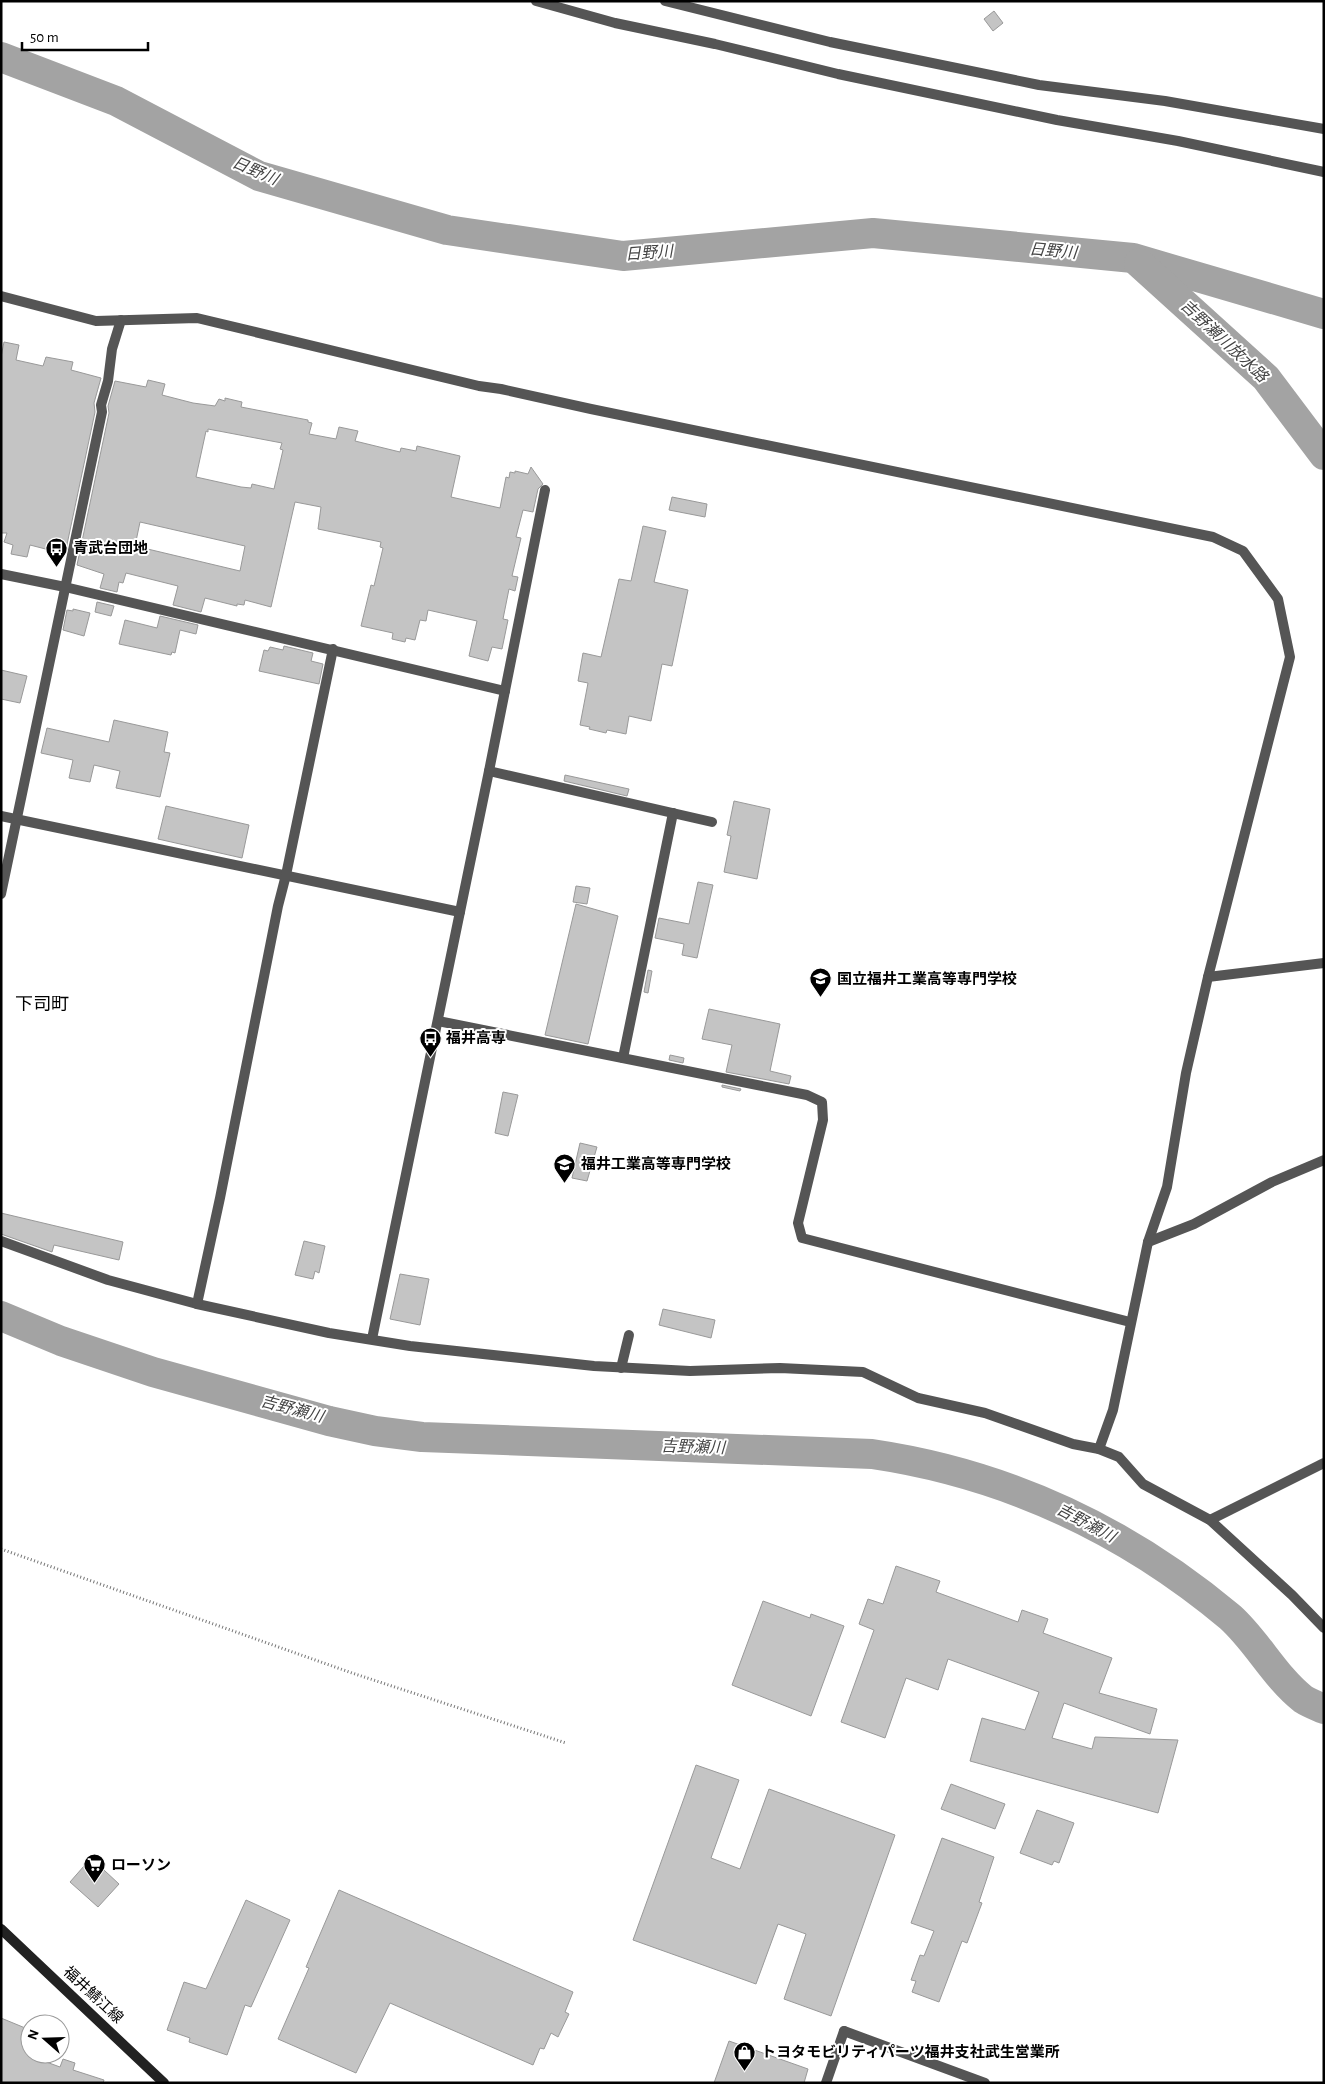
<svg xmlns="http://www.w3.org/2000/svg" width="1325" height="2084" font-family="'Alegreya Sans','Noto Sans JP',sans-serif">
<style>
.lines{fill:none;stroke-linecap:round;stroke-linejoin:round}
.river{stroke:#a3a3a3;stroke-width:30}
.building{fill:#c4c4c4;stroke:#999;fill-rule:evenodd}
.path{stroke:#777;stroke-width:3;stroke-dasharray:1 2.5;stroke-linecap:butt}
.service{stroke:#555;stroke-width:10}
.minor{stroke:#555;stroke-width:10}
.tertiary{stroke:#555;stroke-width:10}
.secondary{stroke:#222;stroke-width:10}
.labels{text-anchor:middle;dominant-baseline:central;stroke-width:4;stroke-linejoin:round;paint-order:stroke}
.poi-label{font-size:15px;font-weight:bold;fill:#000;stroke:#fff;text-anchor:start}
.street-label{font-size:15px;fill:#000;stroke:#fff}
.water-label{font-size:16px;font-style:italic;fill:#444;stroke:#fff}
.quarter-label{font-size:18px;fill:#000;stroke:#fff}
</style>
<rect width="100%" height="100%" fill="#fff"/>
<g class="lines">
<g class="river">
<polyline points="1,57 116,101 259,176 447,230 623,256 873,233 1133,258 1324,314"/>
<polyline points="1139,263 1266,378 1324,455"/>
<path d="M1,1316L61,1341L153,1372L329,1421L375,1431L422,1437L872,1454C1007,1474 1125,1529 1230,1617C1257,1641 1274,1676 1303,1699C1309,1703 1317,1706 1324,1709"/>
</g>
</g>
<g class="building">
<polygon points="994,11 1003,23 993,31 984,19"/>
<polygon points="4,342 19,345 16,360 43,366 46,357 73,362 71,370 101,378 94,403 95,412 65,554 30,545 27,557 11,554 13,545 4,542 7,533 1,533 1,357"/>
<path d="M148,380L165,384L162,395L193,403L215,406L219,399L225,401V398L242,402L241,407L308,420V422L312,423L309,434L336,439L339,427L358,431L355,441L400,452L401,448L416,451L417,446L460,456L451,497L500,508L506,477L509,478L510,472L515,473V471L528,474L531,467L543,484L538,489L533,512L523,510L516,537L521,538L512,576L518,577L515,591L509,589L503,619L508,620L502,649L492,647L488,661L469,656L477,621L428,610L426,621L420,620L415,640L406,638L405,642L392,639L393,633L361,626L371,585L374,586L383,548L380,547L381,542L318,529L321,507L295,502L271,607L245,600L244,605L237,604V606L205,598L201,612L173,605L178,586L126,573L123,583L119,582L117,592L100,588L104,574L77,565L109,413L108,406L115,381L146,387ZM208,429L282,443L280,449L283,450L274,489L252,484L251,488L241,487L196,477L206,431L208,432ZM140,522L245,546L240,571L135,546Z"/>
<polygon points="672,497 707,504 705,517 669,510"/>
<polygon points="643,526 666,531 654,582 688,590 672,666 662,664 651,721 629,716 626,734 607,730 606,733 589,729 590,727 580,725 588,683 578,681 583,653 601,657 619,579 631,581"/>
<polygon points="97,602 114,606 111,616 95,612"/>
<polygon points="73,609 90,613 84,636 63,630 67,610 73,611"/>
<polygon points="160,616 198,625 196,634 180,630 175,653 172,652 171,655 119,644 125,620 157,628"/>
<polygon points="284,646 313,653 311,661 323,664 319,684 259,671 264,650 268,651 270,647 283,650"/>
<polygon points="1,670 27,676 20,703 1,699"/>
<polygon points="114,720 168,732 164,752 170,753 160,797 116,788 120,771 94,765 90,782 69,778 73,760 41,753 47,728 109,742"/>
<polygon points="565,775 629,789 627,796 564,781"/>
<polygon points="734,801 770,809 757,879 724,872 731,836 727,835"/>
<polygon points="166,806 249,825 242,858 158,839"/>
<polygon points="698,882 713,885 697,958 682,955 684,944 655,938 659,918 689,924"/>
<polygon points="576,886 590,888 587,904 573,902"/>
<polygon points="576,904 618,916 588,1044 545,1035"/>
<polygon points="648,970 652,971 648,993 644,992"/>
<polygon points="709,1009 780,1024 770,1071 791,1076 789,1084 726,1072 732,1045 702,1039"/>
<polygon points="670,1055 684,1058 683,1063 669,1060"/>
<polygon points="722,1085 741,1089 740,1091 722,1087"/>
<polygon points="503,1092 518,1095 508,1136 495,1133"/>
<polygon points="580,1143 597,1147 587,1181 572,1178"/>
<polygon points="1,1213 123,1242 119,1260 54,1245 52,1252 1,1234"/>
<polygon points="304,1241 325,1246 319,1273 315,1271 313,1279 295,1275"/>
<polygon points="400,1274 429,1279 420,1325 390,1319"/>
<polygon points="663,1309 715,1320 711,1338 659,1325"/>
<polygon points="896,1566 940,1581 936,1592 1018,1622 1022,1610 1048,1619 1043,1633 1112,1658 1099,1693 1157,1709 1150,1734 1064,1703 1052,1738 1092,1749 1095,1737 1178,1740 1158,1813 970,1761 982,1718 1025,1730 1039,1692 948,1659 938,1690 906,1678 885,1738 841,1722 874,1630 859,1624 868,1599 883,1604"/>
<polygon points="763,1601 810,1618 811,1614 844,1626 811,1716 732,1685"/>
<polygon points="696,1765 739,1780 711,1858 740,1869 769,1789 895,1835 831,2016 784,1999 806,1934 778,1924 756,1984 633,1940"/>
<polygon points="951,1784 1005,1804 995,1829 941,1809"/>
<polygon points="1037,1810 1074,1823 1059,1863 1054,1861 1052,1865 1020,1853"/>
<polygon points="942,1838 994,1857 979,1902 982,1903 967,1943 962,1941 939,2002 912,1992 916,1981 911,1980 920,1955 924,1956 934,1931 911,1923"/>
<polygon points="91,1858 119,1884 98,1907 70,1882"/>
<polygon points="339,1890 573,1992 565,2012 569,2014 558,2037 551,2033 544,2049 540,2048 533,2065 390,2003 356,2073 278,2039 309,1968 306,1967"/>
<polygon points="246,1900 290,1920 251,2007 245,2005 227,2055 189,2042 190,2038 167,2030 184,1982 206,1989"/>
<polygon points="1,2018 30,2030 30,2056 60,2067 63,2059 75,2063 73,2070 104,2080 103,2083 1,2083"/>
<polygon points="729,2041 808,2069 804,2083 714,2083"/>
</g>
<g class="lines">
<polyline class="path" points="1,1549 352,1673 566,1743"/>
<g class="service">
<polyline points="489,771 712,822"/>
<polyline points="438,1021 807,1095 822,1102 823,1120 798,1223 802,1238 1130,1322"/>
<polyline points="623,1058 673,813"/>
</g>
<g class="minor">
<polyline points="536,1 615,23 715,44 838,74 1057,120 1178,141 1324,172"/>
<polyline points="665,1 830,42 1039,85 1165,101 1324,129"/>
<polyline points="1,296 96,321 197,318 479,386 501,389 591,409 1213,537 1243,551 1278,599 1290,657 1208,977 1186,1073 1167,1187 1148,1242 1113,1410 1099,1449"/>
<polyline points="1,574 65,587 505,691"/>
<polyline points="1,816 460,912"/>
<polyline points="1,894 102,412 101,405 108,381 112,349 121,320"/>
<polyline points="1208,977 1324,963"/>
<polyline points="1,1241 108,1280 197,1304 329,1333 410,1346 594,1366 690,1371 780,1368 863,1372 918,1398 985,1413 1073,1444 1099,1449 1119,1457 1143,1484 1210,1520 1292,1595 1324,1628"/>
<polyline points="1148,1242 1194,1224 1272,1182 1324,1160"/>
<polyline points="197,1304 220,1198 278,906 286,875 333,649"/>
<polyline points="372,1339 489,771 545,490"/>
<polyline points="621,1368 629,1335"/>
<polyline points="1210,1520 1324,1463"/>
<polyline points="844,2031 985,2083"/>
</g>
<polyline class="tertiary" points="826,2083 844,2031"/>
<polyline class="secondary" points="1,1929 164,2083"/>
</g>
<defs>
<symbol id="bus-pin" viewBox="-11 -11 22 30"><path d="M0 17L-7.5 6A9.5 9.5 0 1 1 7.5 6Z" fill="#000" stroke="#fff"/><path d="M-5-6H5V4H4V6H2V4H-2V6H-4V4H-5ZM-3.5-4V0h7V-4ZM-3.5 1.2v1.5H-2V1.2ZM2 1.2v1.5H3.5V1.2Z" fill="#fff"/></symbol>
<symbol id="university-pin" viewBox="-11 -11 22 30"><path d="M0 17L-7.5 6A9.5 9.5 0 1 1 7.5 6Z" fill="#000" stroke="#fff"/><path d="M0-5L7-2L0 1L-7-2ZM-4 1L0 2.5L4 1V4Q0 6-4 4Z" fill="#fff"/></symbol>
<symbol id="supermarket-pin" viewBox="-11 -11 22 30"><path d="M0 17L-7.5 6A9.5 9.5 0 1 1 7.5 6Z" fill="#000" stroke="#fff"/><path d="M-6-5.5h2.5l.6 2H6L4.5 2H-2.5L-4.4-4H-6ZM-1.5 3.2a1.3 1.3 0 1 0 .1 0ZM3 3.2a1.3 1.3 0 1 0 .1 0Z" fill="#fff"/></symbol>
<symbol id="shop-pin" viewBox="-11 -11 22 30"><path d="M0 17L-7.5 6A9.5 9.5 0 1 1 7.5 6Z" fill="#000" stroke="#fff"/><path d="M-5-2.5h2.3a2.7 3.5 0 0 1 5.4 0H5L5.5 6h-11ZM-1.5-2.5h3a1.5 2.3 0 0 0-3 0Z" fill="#fff"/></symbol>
</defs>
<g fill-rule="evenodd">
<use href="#bus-pin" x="44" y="536" width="25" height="34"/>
<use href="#university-pin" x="808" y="966" width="25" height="34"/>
<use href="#bus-pin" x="418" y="1026" width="25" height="34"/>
<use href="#university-pin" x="552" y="1152" width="25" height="34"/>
<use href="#supermarket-pin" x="82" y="1852" width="25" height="34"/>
<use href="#shop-pin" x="732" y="2040" width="25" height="34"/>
</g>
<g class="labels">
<g class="poi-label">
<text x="73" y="548">青武台団地</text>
<text x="837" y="979">国立福井工業高等専門学校</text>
<text x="446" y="1038">福井高専</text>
<text x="581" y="1164">福井工業高等専門学校</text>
<text x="111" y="1865">ローソン</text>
<text x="761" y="2052">トヨタモビリティパーツ福井支社武生営業所</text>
</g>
<g class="street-label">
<text transform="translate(93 1995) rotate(43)">福井鯖江線</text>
</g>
<g class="water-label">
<text transform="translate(255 171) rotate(23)">日野川</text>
<text transform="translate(1053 251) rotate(5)">日野川</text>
<text transform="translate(649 253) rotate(-4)">日野川</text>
<text transform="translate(1224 341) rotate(43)">吉野瀬川放水路</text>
<text transform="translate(292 1409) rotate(15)">吉野瀬川</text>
<text transform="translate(693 1447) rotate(2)">吉野瀬川</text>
<text transform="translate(1086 1523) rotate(28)">吉野瀬川</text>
</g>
<g class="quarter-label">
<text x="42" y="1005">下司町</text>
</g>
</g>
<rect width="1325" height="2084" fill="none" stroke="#000000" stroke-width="5"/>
<g transform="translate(45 2039) rotate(290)"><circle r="24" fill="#ffffff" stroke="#999999"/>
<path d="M0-4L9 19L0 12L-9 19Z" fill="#000000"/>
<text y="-8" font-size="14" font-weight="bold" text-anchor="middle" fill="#000000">N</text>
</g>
<path d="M22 42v8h126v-8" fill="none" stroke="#000000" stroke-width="2.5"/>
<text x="30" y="42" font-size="15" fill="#000000" stroke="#ffffff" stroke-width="4" paint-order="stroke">50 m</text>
</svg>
